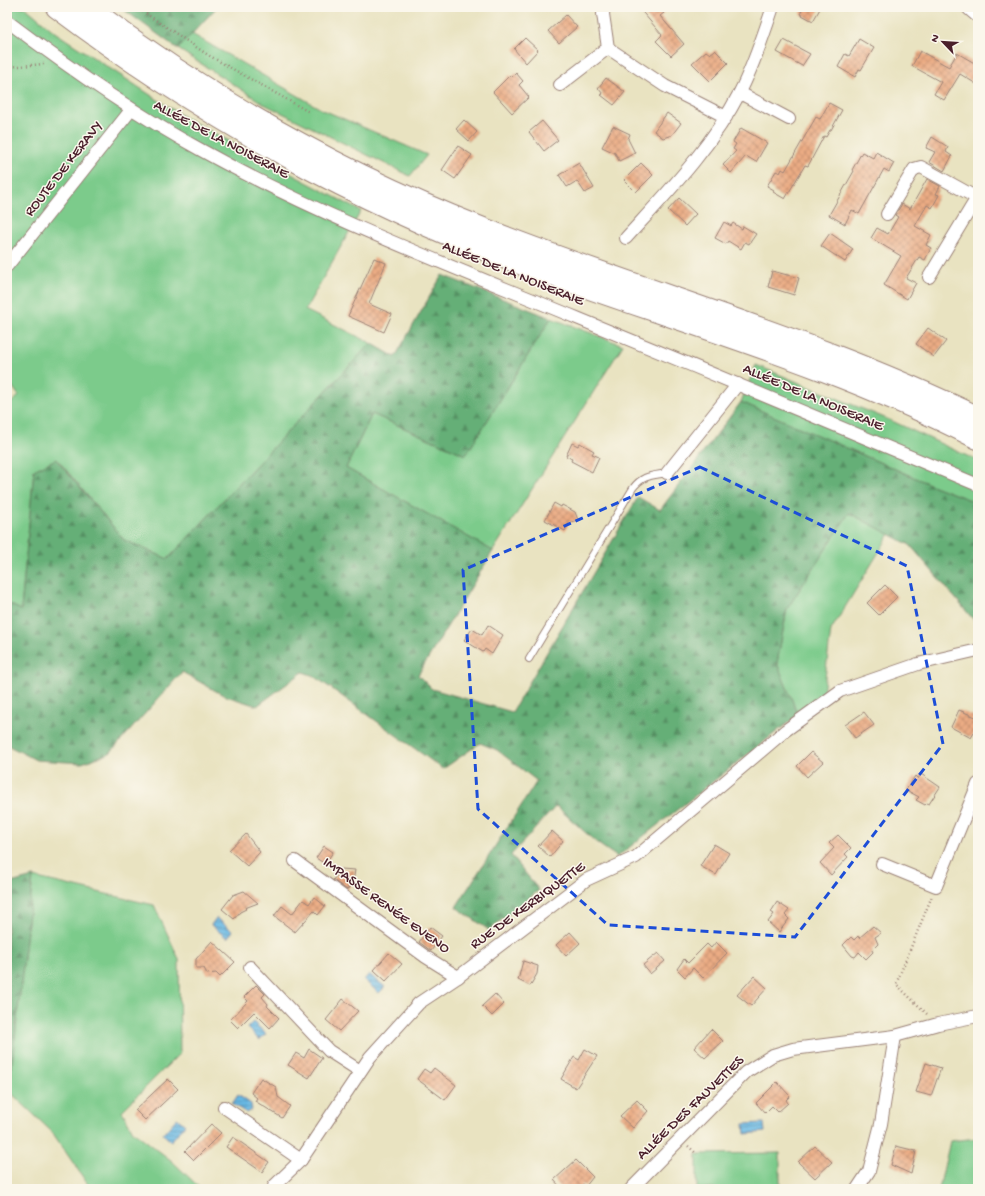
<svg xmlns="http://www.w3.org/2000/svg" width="985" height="1196" font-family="'Gochi Hand',sans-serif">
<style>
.grass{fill:#7ccb8b;stroke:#63755b}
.forest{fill:url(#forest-firs);stroke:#586751}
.water{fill:url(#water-rules);stroke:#596c87}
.building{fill:url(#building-cross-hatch)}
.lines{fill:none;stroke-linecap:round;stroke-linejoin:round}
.lane-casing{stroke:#9a8176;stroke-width:8}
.street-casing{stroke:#9a8176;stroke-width:14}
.secondary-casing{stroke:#9a8176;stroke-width:20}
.highway-casing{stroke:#9a8176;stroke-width:24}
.path{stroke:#9a8176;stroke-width:2.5;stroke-dasharray:1 3;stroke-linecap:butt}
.lane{stroke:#fff;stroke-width:6}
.street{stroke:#fff;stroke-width:12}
.secondary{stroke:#fff;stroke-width:18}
.highway{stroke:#fff;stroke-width:22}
.marked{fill:none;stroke:#1d4ed8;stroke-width:3;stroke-dasharray:8 5;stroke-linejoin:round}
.labels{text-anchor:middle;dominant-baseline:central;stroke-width:3;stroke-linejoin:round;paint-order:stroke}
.street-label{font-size:15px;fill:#4a1f2b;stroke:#fbf7ec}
</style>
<defs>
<pattern id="forest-firs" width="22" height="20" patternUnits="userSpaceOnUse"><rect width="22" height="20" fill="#65af77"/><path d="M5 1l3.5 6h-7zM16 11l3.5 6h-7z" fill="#558e62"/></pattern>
<pattern id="water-rules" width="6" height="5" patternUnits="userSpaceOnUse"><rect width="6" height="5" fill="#68b8e3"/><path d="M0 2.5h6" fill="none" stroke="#5895b8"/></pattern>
<pattern id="building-cross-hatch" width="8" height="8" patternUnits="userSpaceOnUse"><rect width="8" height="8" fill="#ebac84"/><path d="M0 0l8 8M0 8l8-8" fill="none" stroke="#c08b6c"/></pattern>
</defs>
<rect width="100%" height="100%" fill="#fbf7ec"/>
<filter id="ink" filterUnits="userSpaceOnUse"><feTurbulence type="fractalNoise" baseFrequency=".025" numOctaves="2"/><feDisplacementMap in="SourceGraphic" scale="8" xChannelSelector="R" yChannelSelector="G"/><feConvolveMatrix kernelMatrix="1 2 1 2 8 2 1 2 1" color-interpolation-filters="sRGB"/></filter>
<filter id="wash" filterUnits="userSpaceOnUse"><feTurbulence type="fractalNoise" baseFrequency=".012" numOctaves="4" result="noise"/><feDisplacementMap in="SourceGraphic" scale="16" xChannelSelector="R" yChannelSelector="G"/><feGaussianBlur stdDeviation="0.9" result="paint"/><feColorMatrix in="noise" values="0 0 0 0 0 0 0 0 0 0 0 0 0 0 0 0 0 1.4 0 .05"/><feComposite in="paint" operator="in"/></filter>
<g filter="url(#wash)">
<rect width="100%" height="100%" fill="#e9e3c1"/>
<g class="grass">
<polygon points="7,7 25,7 56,33 184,117 361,211 305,310 371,343 168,559 124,540 57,459 34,470 21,610 7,603 7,406 19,396 7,379"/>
<polygon points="192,34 321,109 427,155 410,176 264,104 178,49"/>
<polygon points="551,318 623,345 493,551 346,468 372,414 466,455"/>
<polygon points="756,365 892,421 978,461 978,503 934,486 741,402"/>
<polygon points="849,513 890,534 831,630 823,694 798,715 777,663 787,609"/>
<polygon points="33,877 154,905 179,959 180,1053 122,1111 133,1131 172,1161 201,1189 91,1189 52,1132 9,1091"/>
<polygon points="978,1138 978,1189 939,1189 950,1141"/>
<polygon points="780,1153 780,1189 697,1189 697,1154"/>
</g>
<g class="forest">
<polygon points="120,7 217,7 178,49"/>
<polygon points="442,275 551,318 466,455 372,414 346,468 493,551 418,675 432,689 512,712 638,497 660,510 741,402 934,486 978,503 978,625 910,545 849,513 787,609 777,663 798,715 617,857 597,843 556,806 511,855 539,890 489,930 456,907 537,781 497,750 480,743 443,769 314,676 303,672 257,706 223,695 182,672 110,753 82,763 36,760 7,745 7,603 21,610 34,470 56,459 124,540 168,559 371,343 395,357"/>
<polygon points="33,877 9,1091 7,1112 7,884"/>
</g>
<g class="water">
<polygon points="216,918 233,931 227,938 211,925"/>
<polygon points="369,974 385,987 379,993 364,980"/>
<polygon points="253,1022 266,1034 259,1040 247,1028"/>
<polygon points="238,1095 251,1104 252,1110 247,1113 232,1104"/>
<polygon points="177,1118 185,1125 171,1141 163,1134"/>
<polygon points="764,1123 765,1132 745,1134 744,1124"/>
</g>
<g id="blocks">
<g class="building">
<polygon points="638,7 659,7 664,13 660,16 684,44 671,56 656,41 662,35"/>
<polygon points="804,7 821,7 813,21 800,14"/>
<polygon points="566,15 577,27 559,43 548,31"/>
<polygon points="525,38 538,50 526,63 514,49"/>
<polygon points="859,39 874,48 861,70 859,69 855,77 838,67 845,54 849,56"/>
<polygon points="784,40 810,54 802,66 777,52"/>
<polygon points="715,50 728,63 710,81 692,63 706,51 710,54"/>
<polygon points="920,51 949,67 957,53 978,65 978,85 960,74 944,100 934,94 941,82 912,66"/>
<polygon points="516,73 523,81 519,85 529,97 512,113 493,92 510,75 512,77"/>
<polygon points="606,78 625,92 614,105 601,95 603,94 598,88"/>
<polygon points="829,103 842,110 831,130 830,130 826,137 824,136 808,166 805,165 785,199 773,192 774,190 767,186 776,171 780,173 782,169 785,171 816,117 820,119"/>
<polygon points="667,113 681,123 672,135 663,138 654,131"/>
<polygon points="464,120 477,132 469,141 456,129"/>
<polygon points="542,121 558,140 544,151 529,132"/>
<polygon points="613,126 630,134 628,139 635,153 619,161 615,153 602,147"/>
<polygon points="741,128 767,143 756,162 746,156 731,173 723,165 736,151 733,149 736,144 733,142"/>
<polygon points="932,137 948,147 946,152 952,156 944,171 929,162 935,152 926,148"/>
<polygon points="458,146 472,155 455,179 442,170"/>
<polygon points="862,152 873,158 876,152 894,163 889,172 884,169 859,214 852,210 845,224 829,215 854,171 852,170"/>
<polygon points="579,163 594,188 585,193 577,181 567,187 559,175"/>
<polygon points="641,163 653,175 636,192 624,180"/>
<polygon points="927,179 940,186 936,194 939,195 932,208 927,205 915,226 931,235 926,245 931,248 925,260 919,257 906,278 916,283 907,299 884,285 901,256 871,238 877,228 888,234 898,217 895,215 902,204 910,209"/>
<polygon points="679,198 696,214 685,226 668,210"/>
<polygon points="724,222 731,226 733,223 742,229 743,226 756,234 749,244 745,242 741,249 728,241 726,244 715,238"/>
<polygon points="830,233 853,249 845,262 821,246"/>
<polygon points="374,258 386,263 369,304 392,314 384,332 348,316"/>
<polygon points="772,271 799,278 794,295 768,287"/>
<polygon points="928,328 946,341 934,357 916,344"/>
<polygon points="572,443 578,446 580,443 594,451 592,454 599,457 592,472 571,461 572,459 566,456"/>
<polygon points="554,503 561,507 562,505 575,512 578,520 569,523 565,531 545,520"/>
<polygon points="885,585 897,597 879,615 867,603"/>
<polygon points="488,625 503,635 492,654 485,649 483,652 464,640 472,629 482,635"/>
<polygon points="959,710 978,718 978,726 971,738 951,727"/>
<polygon points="864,712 874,725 855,738 845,725"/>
<polygon points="811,752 823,762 807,777 797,766"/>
<polygon points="921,774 940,787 929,804 927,803 925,805 916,800 919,797 906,790 915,776 918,779"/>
<polygon points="552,831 563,841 550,857 538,846"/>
<polygon points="246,834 260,852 247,866 229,850"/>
<polygon points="838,835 851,848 845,854 848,857 831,875 820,863 834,848 829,843"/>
<polygon points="714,844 729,853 716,875 700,866"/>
<polygon points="324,846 333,852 325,864 316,858"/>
<polygon points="341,869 355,870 353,882 347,890 333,880"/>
<polygon points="244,891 258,903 245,908 246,909 240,912 234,919 222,909 233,895"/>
<polygon points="314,897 325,906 318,915 314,911 295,932 274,916 282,906 292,914 303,900 309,904"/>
<polygon points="777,902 789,910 785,915 789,919 779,932 768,922 774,914 771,912"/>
<polygon points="873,926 881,933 875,937 878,944 872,950 873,952 866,959 859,952 855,957 852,956 843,945 851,937 854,940 858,936 859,938"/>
<polygon points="430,927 442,936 431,951 419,942"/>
<polygon points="570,932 580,943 566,956 556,945"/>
<polygon points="212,941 235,962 220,977 216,973 207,974 204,968 196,968 196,959"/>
<polygon points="716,942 727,953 703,978 693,968 685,977 677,969 684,959 688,963 707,944 711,948"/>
<polygon points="389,953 402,964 386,981 374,970"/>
<polygon points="658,953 665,961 650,974 643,965"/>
<polygon points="523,961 538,966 537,974 530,986 518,980"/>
<polygon points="754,976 767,988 751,1006 737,995"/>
<polygon points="256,985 265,994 262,997 268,1004 267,1006 279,1018 270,1028 254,1012 238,1028 230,1020 248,1001 244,997"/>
<polygon points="495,994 504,1004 492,1016 482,1006"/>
<polygon points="343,999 358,1011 339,1031 326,1020"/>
<polygon points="711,1029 723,1041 705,1058 694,1048"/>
<polygon points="309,1049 322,1058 309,1078 288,1065 296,1053 304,1058"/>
<polygon points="585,1049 597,1056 576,1088 561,1079 574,1057 579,1060"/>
<polygon points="926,1063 941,1068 931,1096 916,1092"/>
<polygon points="434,1068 456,1085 445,1100 417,1079 424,1069 430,1073"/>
<polygon points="261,1078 276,1087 278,1097 290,1106 282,1118 255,1101 257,1098 251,1093"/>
<polygon points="168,1079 178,1089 145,1120 135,1110"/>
<polygon points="777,1082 790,1096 786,1100 788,1103 778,1112 772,1106 765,1113 756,1103"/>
<polygon points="637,1100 648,1111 633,1128 620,1116"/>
<polygon points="211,1124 221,1133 194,1160 185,1151"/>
<polygon points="233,1137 269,1162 262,1172 226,1147"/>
<polygon points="815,1146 832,1162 815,1178 798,1162"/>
<polygon points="896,1146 916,1151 911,1174 891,1165"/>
<polygon points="576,1160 593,1177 585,1187 583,1184 578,1189 562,1189 554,1180"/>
</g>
</g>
</g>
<g filter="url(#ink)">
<use href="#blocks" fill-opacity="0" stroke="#9a8176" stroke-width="1"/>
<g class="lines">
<defs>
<path id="lane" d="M529,659L633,488C643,475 651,476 667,473"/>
<g id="street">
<polyline points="604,7 603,14 608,48 665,86 726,117"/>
<path d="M7,21C69,68 133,113 201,150C321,217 451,266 577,318C711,373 845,429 978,485"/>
<polyline points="560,85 608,48"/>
<polyline points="740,93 789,119"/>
<polyline points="887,214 914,169 921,167 977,198"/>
<path d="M626,238C667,193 712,147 740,92C754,65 763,36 773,7"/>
<polyline points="7,266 131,110"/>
<polyline points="929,277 978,196"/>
<polyline points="667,473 738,384"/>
<polyline points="295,861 426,957 458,977"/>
<polyline points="882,864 936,886 978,784"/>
<polyline points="250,967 329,1051 360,1071"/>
<polyline points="224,1107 301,1160"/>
<polyline points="274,1186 301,1160 370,1057 419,1003 458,977 586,880 636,857 786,730 840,691 918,664 978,650"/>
<polyline points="631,1189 746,1072 773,1055 793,1049 895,1036 938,1024 978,1016"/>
<polyline points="857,1189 869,1171 881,1124 895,1036"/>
</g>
<polyline id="secondary" points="971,7 978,13"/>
<g id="highway">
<path d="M57,7C194,110 344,195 504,257C662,317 827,360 978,438"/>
<path d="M87,7C208,98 342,174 483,229C647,294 819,340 978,418"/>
</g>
</defs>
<use href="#lane" class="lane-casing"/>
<use href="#street" class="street-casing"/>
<use href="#secondary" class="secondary-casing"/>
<use href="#highway" class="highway-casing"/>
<g class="path">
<polyline points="136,7 208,55 309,112"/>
<polyline points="7,67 44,64"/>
<polyline points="927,1014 896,984 932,896"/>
<polyline points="688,1146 697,1154"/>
</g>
<use href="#lane" class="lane"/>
<use href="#street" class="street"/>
<use href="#secondary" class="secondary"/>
<use href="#highway" class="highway"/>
</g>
</g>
<path class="marked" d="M700,467L907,566L943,744L795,937L608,925L478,809L463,570Z"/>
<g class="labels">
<g class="street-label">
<text transform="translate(221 140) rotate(28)">ALLÉE DE LA NOISERAIE</text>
<text transform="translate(64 169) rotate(-52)">ROUTE DE KERAVY</text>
<text transform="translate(513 274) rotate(22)">ALLÉE DE LA NOISERAIE</text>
<text transform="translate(813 398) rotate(23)">ALLÉE DE LA NOISERAIE</text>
<text transform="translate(386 906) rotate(36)">IMPASSE RENÉE EVENO</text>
<text transform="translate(528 906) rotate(-36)">RUE DE KERBIQUETTE</text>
<text transform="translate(691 1108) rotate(-44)">ALLÉE DES FAUVETTES</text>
</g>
</g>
<rect width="985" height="1196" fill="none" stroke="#fbf7ec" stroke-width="24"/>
<g transform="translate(943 42) rotate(295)" stroke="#fbf7ec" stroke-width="3" paint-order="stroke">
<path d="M0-3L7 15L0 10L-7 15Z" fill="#4a1f2b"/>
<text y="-6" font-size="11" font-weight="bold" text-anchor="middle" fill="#4a1f2b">N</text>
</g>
</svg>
